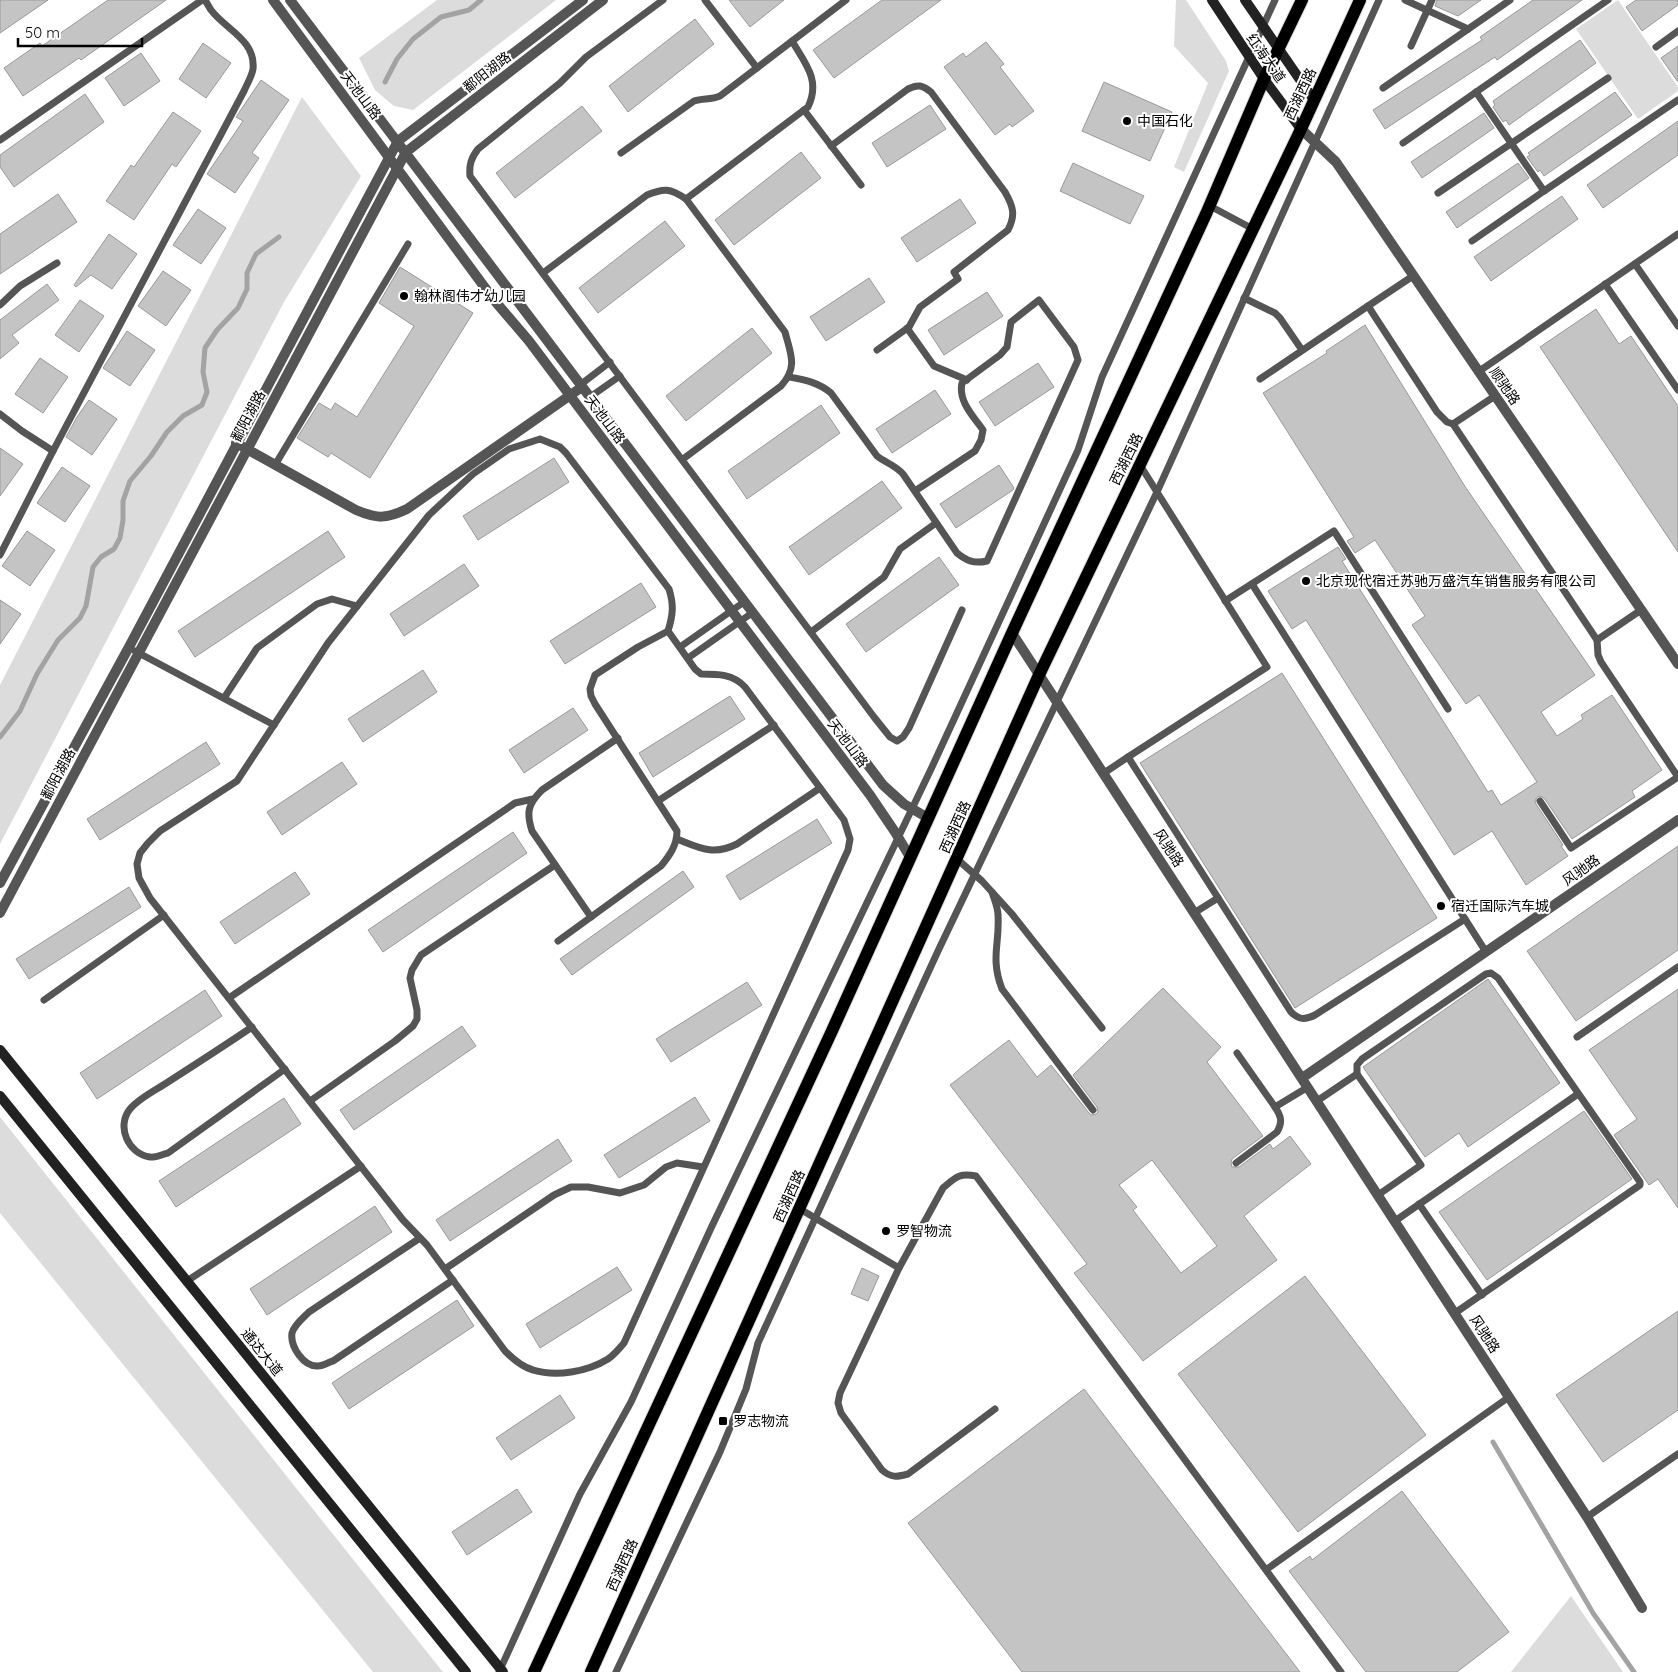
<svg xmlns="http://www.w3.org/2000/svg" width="1678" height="1672" font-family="Quicksand,'Noto Sans SC',sans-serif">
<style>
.green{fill:#dcdcdc}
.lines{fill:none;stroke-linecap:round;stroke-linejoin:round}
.stream{stroke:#a3a3a3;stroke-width:5}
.building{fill:#c4c4c4;stroke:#999;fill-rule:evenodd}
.primary-casing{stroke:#dbdbdb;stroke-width:14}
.service{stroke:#555;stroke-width:7}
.minor{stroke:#555;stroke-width:10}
.tertiary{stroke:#555;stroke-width:10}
.secondary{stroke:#222;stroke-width:10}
.primary{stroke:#000;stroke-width:12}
.poi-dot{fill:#000;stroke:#fff;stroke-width:2}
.labels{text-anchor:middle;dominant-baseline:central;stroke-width:4;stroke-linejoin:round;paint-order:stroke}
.street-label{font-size:14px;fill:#000;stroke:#fff}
.poi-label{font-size:14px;fill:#000;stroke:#fff;text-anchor:start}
</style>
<rect width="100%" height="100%" fill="#fff"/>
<g class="green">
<polygon points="437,0 556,0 413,110 394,106 375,90 359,58"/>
<polygon points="1176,0 1186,0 1226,61 1229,71 1184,172 1174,167 1208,83 1174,46"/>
<polygon points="1618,0 1678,87 1678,91 1638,119 1576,29"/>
<polygon points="302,97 361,176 284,302 0,844 0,685"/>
<polygon points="0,1117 443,1672 373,1672 0,1213"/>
<polygon points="1571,1596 1623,1672 1511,1672"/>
</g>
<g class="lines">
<g class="stream">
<polyline points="385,82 397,59 413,39 441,17 469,10 481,0"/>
<polyline points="0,737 20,711 37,674 58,640 80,618 86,606 93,567 101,557 114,549 120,538 123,520 123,501 130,481 151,456 167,432 183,416 202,405 207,392 203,372 205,348 217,330 238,308 247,289 247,273 256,254 279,237"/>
<polyline points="1493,1442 1593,1613 1634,1672"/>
</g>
</g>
<g class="building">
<polygon points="0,0 48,0 0,33"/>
<polygon points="108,0 166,0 81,60 79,58 23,96 4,68 40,43 42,46"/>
<polygon points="729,0 784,0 750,27"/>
<polygon points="882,0 941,0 834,78 813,50"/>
<polygon points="1437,0 1481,0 1458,16 1435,6"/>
<polygon points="1533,0 1582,0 1497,60 1495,57 1385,129 1373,110 1482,40 1480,37"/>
<polygon points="1636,0 1678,0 1678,5 1642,31 1626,7"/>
<polygon points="695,19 714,44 628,112 609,86"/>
<polygon points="1580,40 1596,63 1509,125 1506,120 1503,122 1493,107 1495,105 1493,101"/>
<polygon points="986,42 1004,64 1000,67 1034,111 1012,127 1010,124 995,135 944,67 963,53 966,57"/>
<polygon points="203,43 231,63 206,98 179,79"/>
<polygon points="1678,46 1678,82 1661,58"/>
<polygon points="141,53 160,81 124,106 105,78"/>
<polygon points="261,80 289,100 252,153 259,158 235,193 207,174 243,121 236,117"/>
<polygon points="1104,82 1172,112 1150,161 1082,131"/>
<polygon points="1615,92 1632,115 1544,176 1540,170 1538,172 1527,157 1530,155 1528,153"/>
<polygon points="85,94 104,122 14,187 0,167 0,155"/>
<polygon points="930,105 946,129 887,167 872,143"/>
<polygon points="582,106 602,131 515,198 496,173"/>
<polygon points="173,112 201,131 176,167 172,164 134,220 106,201 131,165 134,167"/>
<polygon points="1484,113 1494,128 1422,178 1411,162"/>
<polygon points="1678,121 1678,155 1603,208 1587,185"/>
<polygon points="801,152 821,178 734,245 715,220"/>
<polygon points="1073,163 1144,196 1130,224 1060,191"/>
<polygon points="1518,163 1529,178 1457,228 1446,212"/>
<polygon points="58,194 77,222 0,274 0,234"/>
<polygon points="1562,196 1578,219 1491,281 1474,257"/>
<polygon points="960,199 976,223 917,262 901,238"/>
<polygon points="198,209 226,228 201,264 173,245"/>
<polygon points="665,221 685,246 598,313 579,288"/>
<polygon points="109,234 137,254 112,289 91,275 76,287 74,285"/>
<polygon points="400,267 473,313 370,478 331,453 328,457 297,438 319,403 331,410 335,403 357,417 414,326 379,303"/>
<polygon points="163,271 191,290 166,326 138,306"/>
<polygon points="869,278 885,302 826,341 810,317"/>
<polygon points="47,284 59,300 12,335 19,343 0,359 0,320"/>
<polygon points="987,292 1003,316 944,355 928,330"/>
<polygon points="80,300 104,316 79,352 55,335"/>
<polygon points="1596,309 1619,344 1631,336 1678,406 1678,552 1540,347"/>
<polygon points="1365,325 1466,488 1595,675 1541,712 1557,736 1583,719 1581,715 1612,695 1662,770 1632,791 1635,797 1572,839 1544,798 1540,796 1537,797 1535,801 1536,804 1563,845 1561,846 1568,856 1526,885 1492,831 1454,855 1306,620 1292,629 1268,591 1338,547 1346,559 1342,561 1488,792 1492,790 1501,805 1537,782 1479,695 1466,704 1412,625 1425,616 1375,540 1355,553 1347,541 1354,537 1263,393 1327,353 1326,351"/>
<polygon points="752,328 772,353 686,421 666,396"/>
<polygon points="127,331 155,350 130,386 103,368"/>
<polygon points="40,358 68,377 43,413 15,394"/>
<polygon points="1038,363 1054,387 995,426 979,402"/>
<polygon points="935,390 951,414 892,453 876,429"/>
<polygon points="89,400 117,419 92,455 66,437 77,417"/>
<polygon points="821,405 840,433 747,499 728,471"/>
<polygon points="0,448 23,464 0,496"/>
<polygon points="554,458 569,482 478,540 463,516"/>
<polygon points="999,465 1014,488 1013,490 956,528 940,504"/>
<polygon points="62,467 90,486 65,522 37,503"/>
<polygon points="882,481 902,508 809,575 789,547"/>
<polygon points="27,531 55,550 30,586 2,566"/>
<polygon points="328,531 345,557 195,657 178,631"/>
<polygon points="939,557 959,585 866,652 846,624"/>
<polygon points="464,564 479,586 404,636 390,614"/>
<polygon points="641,583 656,607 565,664 550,641"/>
<polygon points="0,600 21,614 0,644"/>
<polygon points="423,670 437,692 363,742 348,719"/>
<polygon points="1282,673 1437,918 1295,1008 1140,763"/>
<polygon points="730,696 745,719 653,777 639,753"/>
<polygon points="573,708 588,730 524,773 509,750"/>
<polygon points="206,742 220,764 100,840 87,819"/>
<polygon points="342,762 357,784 282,835 267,812"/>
<polygon points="817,819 832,843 740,900 726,876"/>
<polygon points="513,832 527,853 383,952 368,930"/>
<polygon points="1678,846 1678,950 1576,1021 1527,951"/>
<polygon points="683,871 694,887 572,975 560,959"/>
<polygon points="295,872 310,894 235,944 220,922"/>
<polygon points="129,887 141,907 29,979 16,959"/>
<polygon points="1488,979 1560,1083 1468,1147 1459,1133 1425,1157 1363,1067"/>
<polygon points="747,982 762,1005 671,1062 656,1039"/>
<path d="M1163,988L1221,1047L1207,1062L1263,1136L1232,1159L1231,1163L1232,1167H1239L1270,1144L1273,1149L1290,1136L1311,1164L1244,1216L1277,1260L1143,1361L1074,1273L1087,1264L950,1085L1009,1040L1037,1077L1051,1065L1089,1113L1091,1115L1096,1114L1098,1112L1097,1107L1073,1075ZM1152,1160L1217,1246L1181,1273L1133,1210L1137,1207L1119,1185Z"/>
<polygon points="1678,989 1678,1208 1658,1179 1649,1185 1614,1135 1637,1119 1589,1050"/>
<polygon points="205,990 222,1016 97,1099 80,1073"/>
<polygon points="462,1026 476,1046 354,1130 340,1110"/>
<polygon points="695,1097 710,1121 619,1178 604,1155"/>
<polygon points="284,1098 301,1124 176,1207 159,1181"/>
<polygon points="1584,1111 1632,1179 1487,1280 1439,1212"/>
<polygon points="558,1139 572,1161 450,1241 436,1220"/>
<polygon points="375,1206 392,1232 267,1315 250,1289"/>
<polygon points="617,1267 632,1290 540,1348 526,1324"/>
<polygon points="862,1268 879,1276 868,1301 851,1294"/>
<polygon points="1305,1276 1426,1435 1298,1532 1178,1374"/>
<polygon points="457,1300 474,1326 349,1409 332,1383"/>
<polygon points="1678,1311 1678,1410 1603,1462 1556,1395"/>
<polygon points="1084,1389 1300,1672 1022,1672 908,1523"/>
<polygon points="560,1395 575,1418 511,1460 496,1438"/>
<polygon points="517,1489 532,1512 467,1555 452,1532"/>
<polygon points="1402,1491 1509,1632 1457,1672 1366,1672 1289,1571 1310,1556 1312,1560"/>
</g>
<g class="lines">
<defs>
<g id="primary">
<polyline points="534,1672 831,1033 1012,633 1206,214 1264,79 1302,0"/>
<polyline points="591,1672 1039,675 1301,129 1360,0"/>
</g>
</defs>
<use href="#primary" class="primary-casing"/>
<g class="service">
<path d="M663,0L586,57L560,83L478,149C471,158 469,165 470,176L874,717L890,737L897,741L903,737L909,728L962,610"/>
<polyline points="705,0 757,68"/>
<polyline points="1405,0 1468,29"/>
<polyline points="1411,46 1432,0"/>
<polyline points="1656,47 1678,31"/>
<polyline points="1383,88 1510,0"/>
<polyline points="1476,92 1544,191 1678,100"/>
<polyline points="804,110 861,185"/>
<polyline points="0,140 202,0"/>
<polyline points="1403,143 1608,0"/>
<path d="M831,146L908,89C918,84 922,85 931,92L1005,192C1013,206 1016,215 1008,230L954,272L958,279L920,307L909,327L877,350"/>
<path d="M621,153L694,101C703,98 711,100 720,96L846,0"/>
<polyline points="1438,193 1608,78"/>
<path d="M686,199L808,107C821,80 805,63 792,41"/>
<polyline points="1210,206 1253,229"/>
<polyline points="1472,241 1544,191"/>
<polyline points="1635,264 1678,326"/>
<path d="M543,273L647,195C664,188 670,188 686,199L785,332C791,355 798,367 781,386L683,459"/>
<polyline points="1605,284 1678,390"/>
<polyline points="1244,298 1275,313 1280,318 1302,350"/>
<polyline points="0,305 20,286 57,263"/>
<polyline points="1368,306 1413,276"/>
<polyline points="907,328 934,366 967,380"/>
<polyline points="1478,372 1678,234"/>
<path d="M789,377C805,380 818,382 831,393L877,456C886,463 895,465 903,474L957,553C967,561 974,564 987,561L1078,360L1074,347L1039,300L1011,322L1007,347L1000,355L962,383C958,401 973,416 983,430L981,440L975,451L915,491"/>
<polyline points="1260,379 1368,306 1437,412 1447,422 1453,424"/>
<polyline points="580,385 610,362"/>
<polyline points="1495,396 1453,424 1597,640 1641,610"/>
<polyline points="590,397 620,376"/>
<polyline points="0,414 22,431 53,451"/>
<polyline points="275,465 408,244"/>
<path d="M0,555L53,451L244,91C247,84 252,76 253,69C256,40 225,29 211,10C209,7 207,3 205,0"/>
<polyline points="1252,584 1486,952"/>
<polyline points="1225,601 1334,531 1448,709"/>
<polyline points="811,632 884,577 900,549 936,523"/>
<polyline points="680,647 744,602"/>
<polyline points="135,651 274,725"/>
<polyline points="688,658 752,613"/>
<polyline points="224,698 257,648 317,604 332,599 357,606"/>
<polyline points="1128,757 1267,667 1140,465"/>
<path d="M1104,773L1128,757L1291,1012C1299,1020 1305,1020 1315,1015L1465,919"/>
<polyline points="658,801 774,725"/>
<polyline points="1540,801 1571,848 1678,777 1601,662 1598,655 1597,640"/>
<path d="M677,839C700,848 713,856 737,844L820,788"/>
<polyline points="957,859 982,881 1012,914 1102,1028"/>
<path d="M992,892C994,899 998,907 998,915C1000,943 990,958 1002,989L1093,1110"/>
<polyline points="1194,913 1218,898"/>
<path d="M591,917L532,831C526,812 528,804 542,790L618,738"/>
<path d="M558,941L661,866C670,855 677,845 677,831L595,704L591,696L590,689L595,675L638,647L668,631C673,615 674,605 669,589L566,453L560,447L540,439L509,449L473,474L429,515L328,643L237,781L160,831L148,843L140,853L137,864L139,878L150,898L403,1220L427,1245L505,1351C513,1359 522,1367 533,1370C556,1377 587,1372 608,1359C614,1355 619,1349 624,1343L848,850L850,839L844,820L745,687C733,674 718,674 701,674L695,669L668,631"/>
<polyline points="229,998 515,803 533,799"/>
<polyline points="44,1000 164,915"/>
<path d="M252,1027C224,1046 196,1064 168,1082C156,1090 139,1098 130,1109C116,1126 128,1154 150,1157C155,1158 163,1154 168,1153L285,1069"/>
<polyline points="1577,1037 1678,967"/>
<polyline points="1357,1074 1357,1065 1362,1059 1486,974 1491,973 1498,978 1640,1182 1640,1185 1455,1313"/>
<polyline points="310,1101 395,1041 413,1026 417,1019 417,1010 410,978 412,970 421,955 555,865"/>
<polyline points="1317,1101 1357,1074 1421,1165 1378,1195"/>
<polyline points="1275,1107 1308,1087"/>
<path d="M1236,1163L1277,1132C1283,1122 1281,1116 1275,1107L1237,1053"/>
<polyline points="1419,1204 1482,1295"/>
<path d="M800,1209L899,1268L943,1188C956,1177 959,1173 976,1176L1341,1672"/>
<polyline points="1395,1221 1578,1094"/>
<path d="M420,1238L309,1312C303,1318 294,1325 292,1333C290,1347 304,1367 318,1366C323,1366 329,1362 333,1361L453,1280"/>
<path d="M899,1268L840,1393L838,1403L841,1413L882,1470C891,1478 897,1477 908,1474L995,1409"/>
<polyline points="445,1269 554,1195 571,1187 588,1187 620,1193 644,1185 666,1167 677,1163 703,1167"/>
<polyline points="187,1281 361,1166"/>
<polyline points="1587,1517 1678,1454"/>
<polyline points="1267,1569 1509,1397"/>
<polyline points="499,1672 580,1494 631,1402 712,1226 932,767 1078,450 1102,377 1275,0"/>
<polyline points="616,1672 720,1452 746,1389 758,1343 938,951 1157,492 1379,0"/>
</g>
<g class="minor">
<polyline points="1301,129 1336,162 1678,664"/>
<path d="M236,443L356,510C377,519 386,519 407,509L582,387"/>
<polyline points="1012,633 1587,1517 1642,1608"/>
<polyline points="1302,1078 1678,820"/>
</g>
<g class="tertiary">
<polyline points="273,0 494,300 529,341 870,795 895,832 910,857"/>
<polyline points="290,0 883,785 904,804 928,818"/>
<polyline points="0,883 129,647 398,141 583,0"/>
<polyline points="0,913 406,152 603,0"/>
</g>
<g class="secondary">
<polyline points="1212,0 1264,79 1301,129"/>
<polyline points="1245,0 1314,100"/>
<polyline points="0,1050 503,1672"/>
<polyline points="0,1096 466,1672"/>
</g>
<use href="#primary" class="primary"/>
</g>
<g class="poi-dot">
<circle cx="1127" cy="121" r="5"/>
<circle cx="404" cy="296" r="5"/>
<circle cx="1306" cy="581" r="5"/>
<circle cx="1441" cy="906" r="5"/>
<circle cx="886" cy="1231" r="5"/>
<rect x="718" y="1416" width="10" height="10" rx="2.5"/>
</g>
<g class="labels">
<g class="street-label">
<text transform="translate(1266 58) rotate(55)">红海大道</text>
<text transform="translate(487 72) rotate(-38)">鄱阳湖路</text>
<text transform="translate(1300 94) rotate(-65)">西湖西路</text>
<text transform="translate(361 95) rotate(53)">天池山路</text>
<text transform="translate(1505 386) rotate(56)">顺驰路</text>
<text transform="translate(248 416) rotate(-62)">鄱阳湖路</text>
<text transform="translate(605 419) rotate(53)">天池山路</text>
<text transform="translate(1126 459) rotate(-64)">西湖西路</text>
<text transform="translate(848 743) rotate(53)">天池山路</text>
<text transform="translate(58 774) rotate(-62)">鄱阳湖路</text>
<text transform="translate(955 827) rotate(-66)">西湖西路</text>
<text transform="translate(1169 848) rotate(57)">风驰路</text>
<text transform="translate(1581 870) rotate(-35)">风驰路</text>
<text transform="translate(789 1196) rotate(-66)">西湖西路</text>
<text transform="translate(1485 1334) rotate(57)">风驰路</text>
<text transform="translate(262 1352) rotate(51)">通达大道</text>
<text transform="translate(622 1565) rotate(-66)">西湖西路</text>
</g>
<g class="poi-label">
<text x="1137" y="121">中国石化</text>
<text x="414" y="296">翰林阁伟才幼儿园</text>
<text x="1316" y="581">北京现代宿迁苏驰万盛汽车销售服务有限公司</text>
<text x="1451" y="906">宿迁国际汽车城</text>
<text x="896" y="1231">罗智物流</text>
<text x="733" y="1421">罗志物流</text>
</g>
</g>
<path d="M18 38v8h124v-8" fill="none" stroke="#000000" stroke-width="2.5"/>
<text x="25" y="38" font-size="15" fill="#000000" stroke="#ffffff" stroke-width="4" paint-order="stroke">50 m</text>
</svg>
